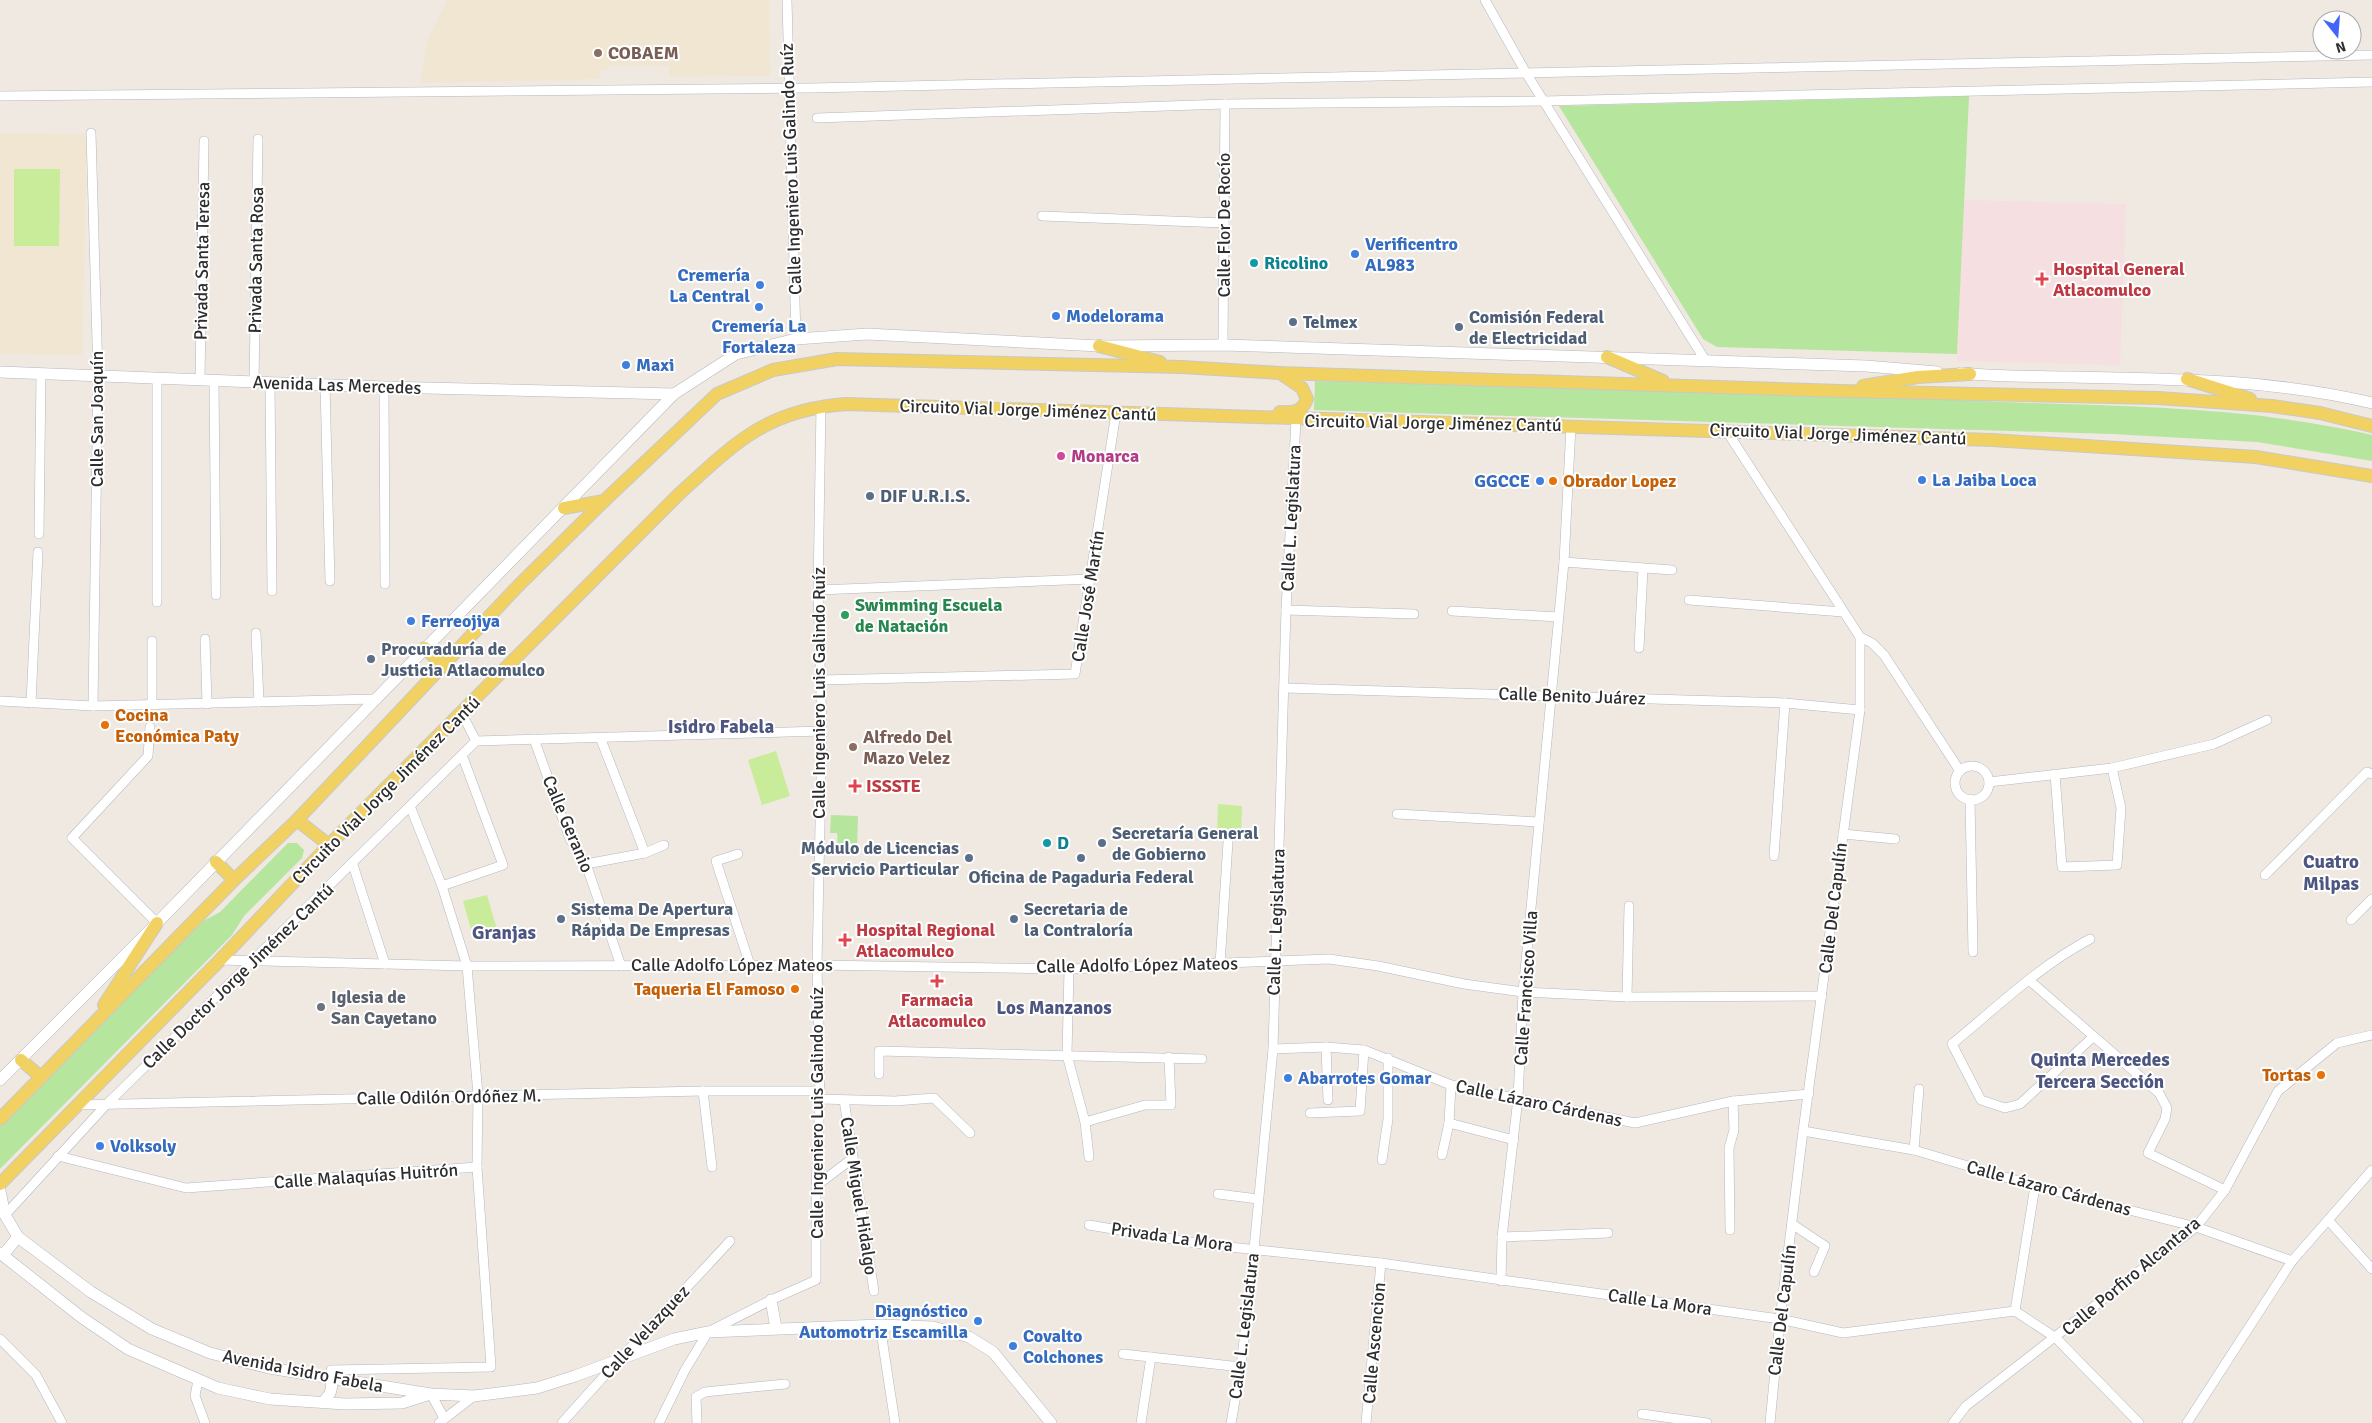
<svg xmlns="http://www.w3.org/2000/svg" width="2372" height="1423" font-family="Signika,sans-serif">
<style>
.education{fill:#f0e6d1}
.medical{fill:#f5dfe0}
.green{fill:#b6e59e}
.pitch{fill:#c9ec9a}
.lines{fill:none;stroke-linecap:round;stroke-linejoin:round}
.street-casing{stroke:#b4b7c1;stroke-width:10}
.secondary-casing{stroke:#b4b7c1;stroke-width:12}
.primary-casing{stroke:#c9c9c9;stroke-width:14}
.street{stroke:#fff;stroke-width:9}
.secondary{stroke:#fff;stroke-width:11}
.primary{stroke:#f2d163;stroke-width:12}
.education-dot{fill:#8d6e63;stroke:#fff;stroke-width:2}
.shop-dot{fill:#3f7fe0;stroke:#fff;stroke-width:2}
.culture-dot{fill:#0f9aa8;stroke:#fff;stroke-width:2}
.health-dot{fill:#e0444e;stroke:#fff;stroke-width:2}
.service-dot{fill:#5c6f8a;stroke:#fff;stroke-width:2}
.hotel-dot{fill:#d1479c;stroke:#fff;stroke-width:2}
.food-dot{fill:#e8710a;stroke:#fff;stroke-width:2}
.leisure-dot{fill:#2e9e5b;stroke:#fff;stroke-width:2}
.worship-dot{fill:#6b7280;stroke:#fff;stroke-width:2}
.labels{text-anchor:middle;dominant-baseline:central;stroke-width:4;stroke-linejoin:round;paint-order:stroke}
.education-label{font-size:18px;font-weight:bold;fill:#785e54;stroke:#fff;text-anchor:start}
.street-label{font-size:18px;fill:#2e2e2e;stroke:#fff}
.shop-label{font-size:18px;font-weight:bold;fill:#366cbe;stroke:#fff;text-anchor:start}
.culture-label{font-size:18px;font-weight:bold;fill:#0d838f;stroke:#fff;text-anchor:start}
.health-label{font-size:18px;font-weight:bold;fill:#be3a42;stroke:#fff;text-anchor:start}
.service-label{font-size:18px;font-weight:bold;fill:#4e5e75;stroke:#fff;text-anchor:start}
.hotel-label{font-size:18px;font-weight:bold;fill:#b23c85;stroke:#fff;text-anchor:start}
.food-label{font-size:18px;font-weight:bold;fill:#c56008;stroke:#fff;text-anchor:start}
.leisure-label{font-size:18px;font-weight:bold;fill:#27864d;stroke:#fff;text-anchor:start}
.worship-label{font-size:18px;font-weight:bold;fill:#5b616d;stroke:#fff;text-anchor:start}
.neighbourhood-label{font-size:19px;font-weight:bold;fill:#4d5680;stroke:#fff}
</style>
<rect width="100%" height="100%" fill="#efe9e1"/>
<g class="education">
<polygon points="447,0 769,0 770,76 669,77 669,66 608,66 607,69 600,70 600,79 420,83 428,40"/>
<polygon points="0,133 87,134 82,355 0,354"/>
</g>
<polygon class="medical" points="1963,200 2126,204 2120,365 1957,361"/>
<g class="green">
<polygon points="1969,96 1957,354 1717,347 1703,339 1559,106"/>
<path d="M1315,381C1544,388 1773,392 2002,402C2127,407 2249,406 2372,435V461L2257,442L2112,434L1314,410Z"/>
<polygon points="831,815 858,816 857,852 838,850 837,833 830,833"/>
<polygon points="288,843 297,843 304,850 302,858 244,916 232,935 0,1169 0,1125 198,924 220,912"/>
</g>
<g class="pitch">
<polygon points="14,169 60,169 59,246 14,246"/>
<polygon points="776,751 790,796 762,805 748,760"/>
<polygon points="1218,804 1242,806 1241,839 1217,838"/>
<polygon points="487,895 498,933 474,940 463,901"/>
</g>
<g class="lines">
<defs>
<g id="street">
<polyline points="787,0 796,339"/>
<polyline points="1485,0 1526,73 1705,360"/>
<polyline points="0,96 811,88 2372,55"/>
<polyline points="817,118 1225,104 1543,101 2372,82"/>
<polyline points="91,133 98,376 93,706"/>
<polyline points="1042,216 1224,223"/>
<polyline points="1223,345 1225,104"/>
<polyline points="157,378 157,602"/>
<polyline points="200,380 204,141"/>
<polyline points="214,380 216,595"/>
<polyline points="254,382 258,139"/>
<polyline points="270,382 272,591"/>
<polyline points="325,385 330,581"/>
<polyline points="384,387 385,584"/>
<polyline points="1726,430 1860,637 1860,710 1803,1131 1780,1319 1770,1423"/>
<polyline points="39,534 41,374"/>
<polyline points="1564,562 1672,570"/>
<polyline points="818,590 1091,579"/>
<polyline points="1689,600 1843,612"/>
<polyline points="1286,610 1414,614"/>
<polyline points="1452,611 1558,617"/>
<polyline points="256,633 259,702"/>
<polyline points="1860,637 1872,643 1884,655 1960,771"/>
<polyline points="205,639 207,704"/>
<polyline points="152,641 152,705"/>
<polyline points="1639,648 1643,569"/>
<polyline points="821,680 1075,674 1116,413"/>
<polyline points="1284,688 1785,703 1860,710"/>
<polyline points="0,701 93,706 375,699"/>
<polyline points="31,703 38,552"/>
<polyline points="462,714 476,741"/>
<polyline points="150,727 148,756 72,838 157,923"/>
<polyline points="600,737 645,853"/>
<polyline points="534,739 570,839 586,864 621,966"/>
<polyline points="476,741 822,731"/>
<circle cx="1972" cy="783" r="17"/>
<polyline points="2055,774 2062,867 2117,865 2121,808 2112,768"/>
<polyline points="1989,782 2112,768 2214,744 2267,720"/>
<polyline points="1970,799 1973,952"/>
<polyline points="1397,814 1539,822"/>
<polyline points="1843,834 1895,839"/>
<polyline points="738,854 716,861 750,965"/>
<polyline points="1774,856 1785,703"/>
<polyline points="586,864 645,853 664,845"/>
<polyline points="353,865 385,964"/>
<polyline points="2265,875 2367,772 2372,774"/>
<polyline points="442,886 503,865 462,755"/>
<polyline points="2351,920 2372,899"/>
<path d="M2090,939C2039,966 1996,1008 1952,1044L1981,1100L2005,1108L2020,1104L2093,1037"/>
<polyline points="220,960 467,966 817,965 1069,969 1329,959 1378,966 1464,984 1523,992 1627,997 1822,996"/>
<polyline points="1220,964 1228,842"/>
<polyline points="1069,969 1067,1055 1085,1122 1089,1157"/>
<polyline points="2029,980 2159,1093 2167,1108 2165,1119 2148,1153 2225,1190"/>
<polyline points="1627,997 1629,906"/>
<polyline points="1326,1047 1328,1100"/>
<polyline points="1273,1049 1326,1047 1364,1050 1451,1085 1635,1123 1733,1101 1809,1094"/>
<polyline points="879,1074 879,1051 1202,1059"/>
<polyline points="703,1091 712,1167"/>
<polyline points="820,1099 895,1101 934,1098 970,1133"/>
<polyline points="844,1100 874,1291"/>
<polyline points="78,1105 703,1091 820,1091"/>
<polyline points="1310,1113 1360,1111 1364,1050"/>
<polyline points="1085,1122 1145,1105 1171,1105 1169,1057"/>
<polyline points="1449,1123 1514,1140"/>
<polyline points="1803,1131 1914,1150 2035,1186 2196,1227 2292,1261"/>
<polyline points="1914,1150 1919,1089"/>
<polyline points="1442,1155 1449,1123 1451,1085"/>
<polyline points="58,1156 186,1188 477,1167"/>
<polyline points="1382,1160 1388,1119 1388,1058"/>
<polyline points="816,1186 853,1158"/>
<polyline points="1218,1194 1258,1199"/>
<polyline points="5,1215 105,1106 476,741"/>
<polyline points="2329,1221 2372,1269"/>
<polyline points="1792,1224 1825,1246 1814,1272"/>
<polyline points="1089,1225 1202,1244 1381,1263 1780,1319 1843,1333 2015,1311 2056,1338 2139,1423"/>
<polyline points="1730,1230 1729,1148 1734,1130 1733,1101"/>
<polyline points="1502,1237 1608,1233"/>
<polyline points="1501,1281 1502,1237 1518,1098 1523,992 1564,562 1571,426"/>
<polyline points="2015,1311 2035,1186"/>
<polyline points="880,1325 895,1423"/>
<polyline points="0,1339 36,1375 62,1423"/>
<polyline points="1123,1354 1241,1367"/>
<polyline points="331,1377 331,1370 491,1367 477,1167 478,1095 467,966 442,886 410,806"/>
<polyline points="198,1380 195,1396 205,1423"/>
<polyline points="431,1394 444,1418"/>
<polyline points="1642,1414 1707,1423"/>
<polyline points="439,1423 474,1396"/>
<path d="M562,1423C616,1361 674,1302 730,1241"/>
<polyline points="659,1423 685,1370 708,1332 771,1300 816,1280 816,1186 820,1099 817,965 822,731 818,590 821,406"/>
<polyline points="697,1423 696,1397 705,1392 785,1384"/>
<polyline points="1141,1423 1151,1357"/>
<polyline points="1231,1423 1241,1367 1254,1249 1273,1049 1286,610 1296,420"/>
<polyline points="1366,1423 1381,1263"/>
<polyline points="1953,1423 1966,1406 2196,1227 2225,1190 2278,1091 2337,1043 2372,1035"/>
<polyline points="2187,1423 2292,1261 2372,1170"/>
</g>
<g id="secondary">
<polyline points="0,372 384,387 674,394"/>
<path d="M1961,373C1997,377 2034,376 2071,377C2171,379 2273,379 2372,403"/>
<polyline points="0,1080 157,923 674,394 736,354 796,339 867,334 1099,346 1223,345 1866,366 1937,372"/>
<polyline points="0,1191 5,1215 18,1237 91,1292 152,1329 210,1353 269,1368 431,1394 474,1396 537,1388 575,1376 674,1339 708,1332 880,1325 933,1327 969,1337 993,1352 1051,1423"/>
<polyline points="0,1253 81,1317 128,1349 218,1388 270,1399 345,1404 402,1403 427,1395"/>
<polyline points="3,1255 18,1237"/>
<polyline points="771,1300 776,1328"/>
<path d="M323,1402C331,1394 333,1389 331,1377"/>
</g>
<g id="primary">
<polyline points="1099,346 1160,362"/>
<polyline points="1607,357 1663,381"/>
<path d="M1280,373L1302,388L1307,399C1302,412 1293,413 1280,412"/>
<polyline points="2187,379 2250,399"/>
<polyline points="1863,386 1918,377 1970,374"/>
<polyline points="564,508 604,501"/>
<polyline points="425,648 444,667"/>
<polyline points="297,820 329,845"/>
<polyline points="216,862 234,880"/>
<polyline points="104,1005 157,923"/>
<polyline points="21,1060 41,1077"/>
<polyline points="0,1119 234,880 297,820 518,586 604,501 717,394 773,370 837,359 1182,367 1280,373 1840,391 2158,398 2272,406 2320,413 2372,426"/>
<path d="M0,1184L220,960L329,845L678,495C734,444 765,410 846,404L1992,440L2256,457L2372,476"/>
</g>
</defs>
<use href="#street" class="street-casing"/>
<use href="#secondary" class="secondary-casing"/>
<use href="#primary" class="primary-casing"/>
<use href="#street" class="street"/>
<use href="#secondary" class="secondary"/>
<use href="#primary" class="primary"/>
</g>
<g class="education-dot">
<circle cx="598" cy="53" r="5"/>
<circle cx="853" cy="747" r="5"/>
</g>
<g class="shop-dot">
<circle cx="1355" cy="254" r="5"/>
<circle cx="760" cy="285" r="5"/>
<circle cx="759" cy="307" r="5"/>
<circle cx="1056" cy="316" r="5"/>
<circle cx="626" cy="365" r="5"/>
<circle cx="1922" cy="480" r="5"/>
<circle cx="1540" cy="481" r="5"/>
<circle cx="411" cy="621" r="5"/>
<circle cx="1288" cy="1078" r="5"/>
<circle cx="100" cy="1146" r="5"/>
<circle cx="978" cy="1321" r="5"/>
<circle cx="1013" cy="1346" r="5"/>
</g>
<g class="culture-dot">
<circle cx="1254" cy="263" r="5"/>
<circle cx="1047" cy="843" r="5"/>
</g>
<g class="health-dot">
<path d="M2039.5 271.5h5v5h5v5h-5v5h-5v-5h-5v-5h5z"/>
<path d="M852.5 778.5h5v5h5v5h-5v5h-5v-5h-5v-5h5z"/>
<path d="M842.5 932.5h5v5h5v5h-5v5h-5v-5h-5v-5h5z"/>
<path d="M934.5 973.5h5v5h5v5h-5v5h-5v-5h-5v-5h5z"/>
</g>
<g class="service-dot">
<circle cx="1293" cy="322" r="5"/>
<circle cx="1459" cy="327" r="5"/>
<circle cx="870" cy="496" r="5"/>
<circle cx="371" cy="659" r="5"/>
<circle cx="1102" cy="843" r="5"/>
<circle cx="969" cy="858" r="5"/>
<circle cx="1081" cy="858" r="5"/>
<circle cx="561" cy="919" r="5"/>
<circle cx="1014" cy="919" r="5"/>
</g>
<circle class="hotel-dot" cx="1061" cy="456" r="5"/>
<g class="food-dot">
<circle cx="1553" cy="481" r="5"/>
<circle cx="105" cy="725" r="5"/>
<circle cx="795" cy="989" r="5"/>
<circle cx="2321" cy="1075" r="5"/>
</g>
<circle class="leisure-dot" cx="845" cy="615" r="5"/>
<circle class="worship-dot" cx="321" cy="1007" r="5"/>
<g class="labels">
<g class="education-label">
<text x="608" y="53">COBAEM</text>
<text x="863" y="737">Alfredo Del<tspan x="863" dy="21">Mazo Velez</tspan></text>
</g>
<g class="street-label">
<text transform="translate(791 169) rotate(-92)">Calle Ingeniero Luis Galindo Ruíz</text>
<text transform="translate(1224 225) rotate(-90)">Calle Flor De Rocío</text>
<text transform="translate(256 260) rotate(-89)">Privada Santa Rosa</text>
<text transform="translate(202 261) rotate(-89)">Privada Santa Teresa</text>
<text transform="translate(337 385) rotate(2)">Avenida Las Mercedes</text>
<text transform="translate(1028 410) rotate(2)">Circuito Vial Jorge Jiménez Cantú</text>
<text transform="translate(97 419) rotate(-90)">Calle San Joaquín</text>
<text transform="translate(1433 423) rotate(1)">Circuito Vial Jorge Jiménez Cantú</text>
<text transform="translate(1838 434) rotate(2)">Circuito Vial Jorge Jiménez Cantú</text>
<text transform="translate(1291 518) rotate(-87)">Calle L. Legislatura</text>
<text transform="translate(1088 596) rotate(-81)">Calle José Martín</text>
<text transform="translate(819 693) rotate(-90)">Calle Ingeniero Luis Galindo Ruíz</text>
<text transform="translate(1572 696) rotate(2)">Calle Benito Juárez</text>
<text transform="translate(386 790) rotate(-45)">Circuito Vial Jorge Jiménez Cantú</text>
<text transform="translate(568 824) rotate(67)">Calle Geranio</text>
<text transform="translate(1833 908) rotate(-83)">Calle Del Capulín</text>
<text transform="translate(1276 922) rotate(-88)">Calle L. Legislatura</text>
<text x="732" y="965">Calle Adolfo López Mateos</text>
<text transform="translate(1137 965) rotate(-1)">Calle Adolfo López Mateos</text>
<text transform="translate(238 976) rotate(-44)">Calle Doctor Jorge Jiménez Cantú</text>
<text transform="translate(1526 988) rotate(-86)">Calle Francisco Villa</text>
<text transform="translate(449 1097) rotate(-1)">Calle Odilón Ordóñez M.</text>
<text transform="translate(1539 1103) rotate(12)">Calle Lázaro Cárdenas</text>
<text transform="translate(817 1113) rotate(-90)">Calle Ingeniero Luis Galindo Ruíz</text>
<text transform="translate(366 1176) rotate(-4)">Calle Malaquías Huitrón</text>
<text transform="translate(2049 1188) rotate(15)">Calle Lázaro Cárdenas</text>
<text transform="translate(859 1196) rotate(81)">Calle Miguel Hidalgo</text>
<text transform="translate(1172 1237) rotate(8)">Privada La Mora</text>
<text transform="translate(2131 1276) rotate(-40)">Calle Porfiro Alcantara</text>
<text transform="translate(1660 1302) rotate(8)">Calle La Mora</text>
<text transform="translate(1782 1310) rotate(-83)">Calle Del Capulín</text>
<text transform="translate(1244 1326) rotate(-83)">Calle L. Legislatura</text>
<text transform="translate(645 1332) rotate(-47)">Calle Velazquez</text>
<text transform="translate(1374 1343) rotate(-85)">Calle Ascencion</text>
<text transform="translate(303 1371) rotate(11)">Avenida Isidro Fabela</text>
</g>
<g class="shop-label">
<text x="1365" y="244">Verificentro<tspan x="1365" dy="21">AL983</tspan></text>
<text x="750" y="275" text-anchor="end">Cremería<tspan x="750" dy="21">La Central</tspan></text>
<text x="1066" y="316">Modelorama</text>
<text x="759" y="326" text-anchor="middle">Cremería La<tspan x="759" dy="21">Fortaleza</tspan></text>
<text x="636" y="365">Maxi</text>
<text x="1932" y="480">La Jaiba Loca</text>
<text x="1530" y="481" text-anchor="end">GGCCE</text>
<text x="421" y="621">Ferreojiya</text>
<text x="1298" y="1078">Abarrotes Gomar</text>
<text x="110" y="1146">Volksoly</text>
<text x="968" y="1311" text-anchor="end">Diagnóstico<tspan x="968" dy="21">Automotriz Escamilla</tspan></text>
<text x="1023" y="1336">Covalto<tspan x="1023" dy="21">Colchones</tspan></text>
</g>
<g class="culture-label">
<text x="1264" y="263">Ricolino</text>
<text x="1057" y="843">D</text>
</g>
<g class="health-label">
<text x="2053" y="269">Hospital General<tspan x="2053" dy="21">Atlacomulco</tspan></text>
<text x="866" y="786">ISSSTE</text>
<text x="856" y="930">Hospital Regional<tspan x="856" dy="21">Atlacomulco</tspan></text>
<text x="937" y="1000" text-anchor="middle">Farmacia<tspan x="937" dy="21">Atlacomulco</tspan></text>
</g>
<g class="service-label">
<text x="1469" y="317">Comisión Federal<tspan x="1469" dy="21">de Electricidad</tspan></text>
<text x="1303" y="322">Telmex</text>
<text x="880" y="496">DIF U.R.I.S.</text>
<text x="381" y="649">Procuraduría de<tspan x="381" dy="21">Justicia Atlacomulco</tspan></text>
<text x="1112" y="833">Secretaría General<tspan x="1112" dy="21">de Gobierno</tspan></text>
<text x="959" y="848" text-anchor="end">Módulo de Licencias<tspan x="959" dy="21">Servicio Particular</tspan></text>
<text x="1081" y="877" text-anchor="middle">Oficina de Pagaduria Federal</text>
<text x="571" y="909">Sistema De Apertura<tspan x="571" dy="21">Rápida De Empresas</tspan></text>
<text x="1024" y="909">Secretaria de<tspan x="1024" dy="21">la Contraloría</tspan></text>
</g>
<g class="hotel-label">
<text x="1071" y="456">Monarca</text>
</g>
<g class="food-label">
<text x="1563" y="481">Obrador Lopez</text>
<text x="115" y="715">Cocina<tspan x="115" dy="21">Económica Paty</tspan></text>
<text x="785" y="989" text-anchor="end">Taqueria El Famoso</text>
<text x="2311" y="1075" text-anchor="end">Tortas</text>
</g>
<g class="leisure-label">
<text x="855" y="605">Swimming Escuela<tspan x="855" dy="21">de Natación</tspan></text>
</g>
<g class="worship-label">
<text x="331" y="997">Iglesia de<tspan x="331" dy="21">San Cayetano</tspan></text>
</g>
<g class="neighbourhood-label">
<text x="721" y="727">Isidro Fabela</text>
<text x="2331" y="862">Cuatro<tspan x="2331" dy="22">Milpas</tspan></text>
<text x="504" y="933">Granjas</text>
<text x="1054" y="1008">Los Manzanos</text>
<text x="2100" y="1060">Quinta Mercedes<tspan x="2100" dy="22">Tercera Sección</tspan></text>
</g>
</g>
<g transform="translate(2337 35) rotate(163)"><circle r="24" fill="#ffffff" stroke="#ababab"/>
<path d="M0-4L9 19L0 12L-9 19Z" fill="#4264fb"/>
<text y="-8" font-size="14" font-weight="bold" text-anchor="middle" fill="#2e2e2e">N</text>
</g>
</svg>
